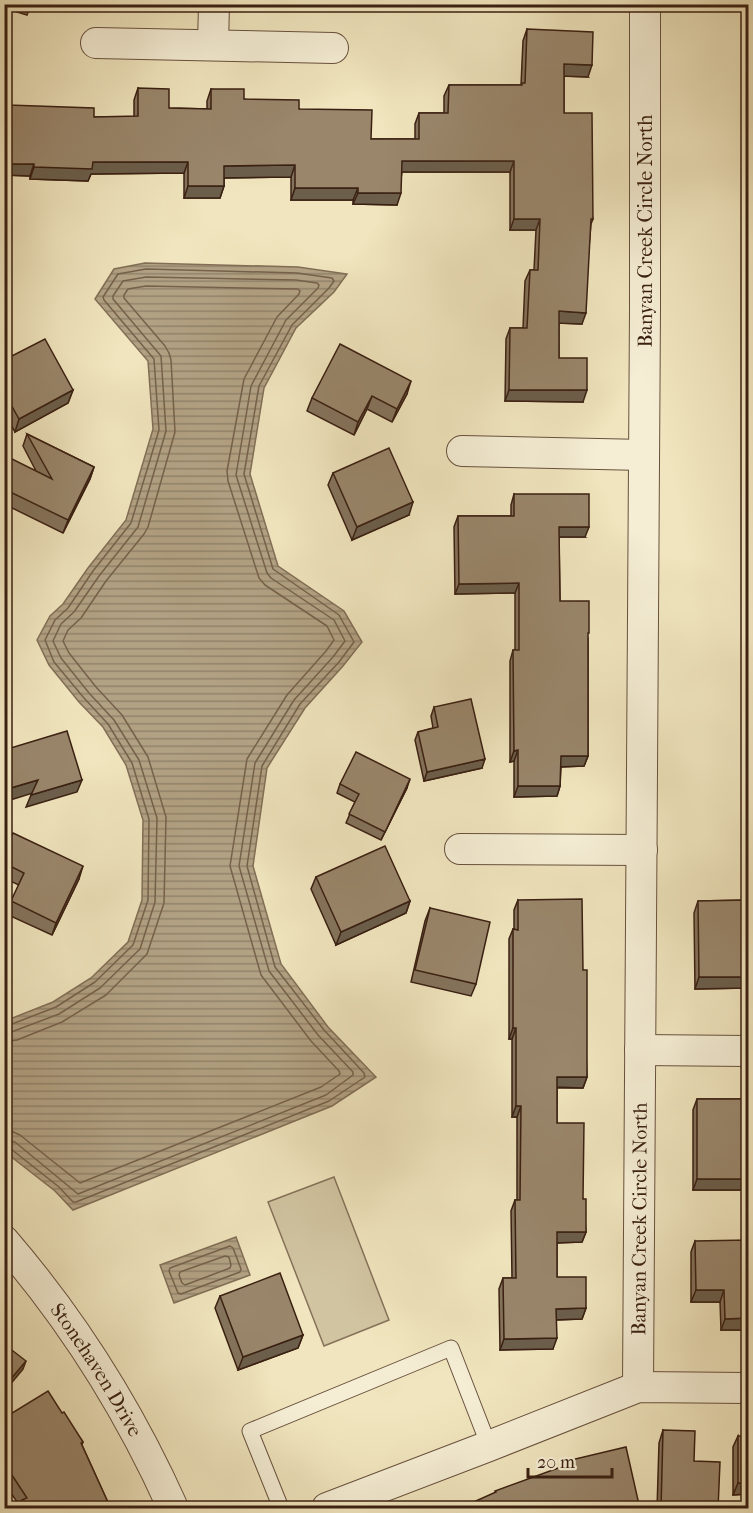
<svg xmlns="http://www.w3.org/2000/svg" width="753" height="1513" font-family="'IM FELL French Canon',serif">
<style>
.pitch{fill:#d1c4a1;stroke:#86725a;stroke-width:1.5}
.water{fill:url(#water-rules);stroke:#826e56;stroke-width:1.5}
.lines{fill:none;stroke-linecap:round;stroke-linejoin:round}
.shore{stroke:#76614b;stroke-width:1.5}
.lane-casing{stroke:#68513d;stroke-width:17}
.street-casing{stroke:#68513d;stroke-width:32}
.lane{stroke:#f5eed5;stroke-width:15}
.street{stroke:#f5eed5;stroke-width:30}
.wall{fill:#84735c;stroke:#3a2012;stroke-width:1.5}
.shaded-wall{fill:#6b5e4b;stroke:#3a2012;stroke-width:1.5}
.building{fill:#99866b;stroke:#3a2012;stroke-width:1.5}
.labels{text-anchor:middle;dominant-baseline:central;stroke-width:4.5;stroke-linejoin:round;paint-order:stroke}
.street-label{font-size:20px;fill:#3a2012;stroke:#f5eed5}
</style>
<defs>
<pattern id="water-rules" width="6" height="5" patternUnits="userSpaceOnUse" patternTransform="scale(1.5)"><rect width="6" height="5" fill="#b2a284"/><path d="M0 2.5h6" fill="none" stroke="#92846b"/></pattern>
</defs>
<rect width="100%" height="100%" fill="#f0e5be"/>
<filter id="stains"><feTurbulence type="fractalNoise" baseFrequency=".00333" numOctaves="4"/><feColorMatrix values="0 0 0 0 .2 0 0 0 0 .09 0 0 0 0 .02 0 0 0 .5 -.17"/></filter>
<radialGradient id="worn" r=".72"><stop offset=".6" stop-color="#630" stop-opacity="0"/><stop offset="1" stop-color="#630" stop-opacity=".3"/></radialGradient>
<polygon class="pitch" points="334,1177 389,1320 324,1346 268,1202"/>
<g class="water">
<polygon points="145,263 298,267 347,274 334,292 296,328 264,388 250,474 278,566 344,611 362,642 343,666 305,708 267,768 253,866 281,964 328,1027 376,1077 332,1106 73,1210 55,1191 5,1152 5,1019 10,1019 53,1002 91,978 128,942 142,900 143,820 126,765 103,727 79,702 49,665 37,640 50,616 63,604 88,568 126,520 153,429 148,361 95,299 114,269"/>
<polygon points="236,1237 250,1275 174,1303 160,1265"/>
</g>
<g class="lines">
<g class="shore">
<polyline points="4,1025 12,1024 56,1007 95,982 133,945 148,900 149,819 132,763 108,724 84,698 54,662 45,640 55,620 68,608 93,571 131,523 159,430 154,359 104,300 103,297 118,274 146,269 297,273 332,278 334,281 329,288 292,325 259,386 244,474 273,569 339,615 354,642 339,662 300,704 262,766 247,866 275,967 324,1030 364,1073 365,1077 329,1101 76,1202 73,1202 59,1187 11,1149 4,1147"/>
<polyline points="4,1033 14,1031 59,1014 100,988 140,949 155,902 157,818 139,760 114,720 89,693 61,658 53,641 61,624 74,612 99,576 138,527 166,431 161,356 113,299 113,296 123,281 146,277 296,280 317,283 319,285 318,288 286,320 251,386 236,475 267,573 271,578 334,620 345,641 333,657 294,700 255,763 239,866 269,971 318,1035 353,1072 353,1075 326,1095 78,1194 15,1142 4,1140"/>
<polyline points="4,1042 17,1040 62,1022 106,995 147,954 164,903 166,817 148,757 122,715 96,687 69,653 63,641 68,630 81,618 106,581 144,534 148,527 175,432 171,360 169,353 165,346 124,298 124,295 128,289 146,286 298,289 300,291 299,294 277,317 244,379 227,471 228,481 259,578 265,585 327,626 334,640 326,651 287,695 247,759 230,866 261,975 311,1041 339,1071 340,1074 321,1087 80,1183 20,1135 11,1131 4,1131"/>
<polygon points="230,1246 233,1248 241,1269 240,1272 181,1294 178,1293 169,1271 170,1268"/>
<polygon points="225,1256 229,1257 231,1265 230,1268 185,1285 182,1283 179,1275 180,1272"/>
</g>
<defs>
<polyline id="lane" points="281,1508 250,1431 451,1348 489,1446"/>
<g id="street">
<polyline points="96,43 333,48"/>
<polyline points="213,45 214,4"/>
<polyline points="462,451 644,455"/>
<polyline points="460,849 642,850"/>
<polyline points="640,1050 748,1051"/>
<path id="s1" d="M4,1241C73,1321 130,1412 173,1508"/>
<path id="s2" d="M638,1387L645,309V4"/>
<polyline points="327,1508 489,1446 638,1387 748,1388"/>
</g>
</defs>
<use href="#lane" class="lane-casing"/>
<use href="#street" class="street-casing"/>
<use href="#lane" class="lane"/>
<use href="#street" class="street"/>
</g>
<g class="wall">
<polygon points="4,4 31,4 27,15 4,8"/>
<polygon points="527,29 588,77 564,76 564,113 593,219 591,224 582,324 559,323 559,358 583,402 505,401 506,339 510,328 523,328 525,281 530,270 534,270 536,230 510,230 510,172 402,172 397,205 353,204 353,200 291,200 291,177 224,178 224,186 220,198 184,198 184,173 91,174 88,181 30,179 30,176 4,175 4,83 8,105 94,117 134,117 134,100 138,88 169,108 207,109 207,101 211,89 244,99 299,109 371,139 415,139 415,124 419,113 444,113 444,96 449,85 521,85 523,41"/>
<polygon points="4,360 73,390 68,403 15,432 4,413"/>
<polygon points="407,394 392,422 367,409 354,435 307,411 312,398"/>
<polygon points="27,434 94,467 90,479 63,533 4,504 4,458 36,471 23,446"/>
<polygon points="333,473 409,515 352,540 328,485"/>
<polygon points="514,494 585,537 559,537 560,601 588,638 588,756 584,766 561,767 560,786 557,796 514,797 514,761 510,762 510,661 513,650 515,650 515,593 455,594 454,527 458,516 511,516 511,505"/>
<polygon points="434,707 482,768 424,781 415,740 418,732 433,728 431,716"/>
<polygon points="340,784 407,788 381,840 346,823 355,802 337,793"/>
<polygon points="4,851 79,879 52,935 6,914 19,885 4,878"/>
<polygon points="316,877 410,901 406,913 336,945 311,889"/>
<polygon points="518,900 583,970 587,1077 583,1088 557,1088 557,1123 583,1199 586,1232 582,1242 557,1243 557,1277 586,1308 582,1319 556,1320 553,1349 500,1350 499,1289 503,1278 512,1278 511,1211 515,1200 517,1200 517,1117 512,1117 512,1039 509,1039 509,939 513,929 514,929 514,910"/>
<polygon points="748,900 748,988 695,989 694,913 698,901"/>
<polygon points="430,908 476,984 471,996 411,982 425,921"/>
<polygon points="697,1099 748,1099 748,1190 693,1190 693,1110"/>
<polygon points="695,1241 748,1330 721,1330 720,1302 691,1302 691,1252"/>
<polygon points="220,1296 303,1335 298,1348 238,1370 215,1308"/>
<polygon points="62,1413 83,1442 82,1445 111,1509 19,1509 20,1506 4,1483 4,1418"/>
<polygon points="663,1430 694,1461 718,1509 657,1509 659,1443"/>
<polygon points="738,1436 748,1494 733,1495 733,1447"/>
</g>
<g class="shaded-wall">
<polygon points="564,64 592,65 588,77 560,76"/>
<polygon points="402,161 514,161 510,172 397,172"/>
<polygon points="93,162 188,162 184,173 91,174 88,181 30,179 34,167"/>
<polygon points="4,164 34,164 30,176 4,175"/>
<polygon points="295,165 291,177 220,178 224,166"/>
<polygon points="188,186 224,186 220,198 184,198"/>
<polygon points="295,188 358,188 353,200 291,200"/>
<polygon points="358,193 401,193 397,205 353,204"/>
<polygon points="514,219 540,219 536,230 510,230"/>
<polygon points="559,311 586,313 582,324 555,323"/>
<polygon points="411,381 407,394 392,422 397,409"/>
<polygon points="73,390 68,403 15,432 19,419"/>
<polygon points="509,390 587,390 583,402 505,401"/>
<polygon points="372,396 367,409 354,435 358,422"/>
<polygon points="94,467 90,479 63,533 68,520"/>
<polygon points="413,502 409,515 352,540 357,527"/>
<polygon points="559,527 589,527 585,537 555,537"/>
<polygon points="519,583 515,593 455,594 459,584"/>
<polygon points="518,750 514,761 510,762 514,751"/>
<polygon points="561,756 588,756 584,766 557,767"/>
<polygon points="485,759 482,768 424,781 427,772"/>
<polygon points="410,779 407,788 381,840 385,832"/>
<polygon points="38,780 33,793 4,802 4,790"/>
<polygon points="82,780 77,792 26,807 31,795"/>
<polygon points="518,786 560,786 557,796 514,797"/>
<polygon points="83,866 79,879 52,935 56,923"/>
<polygon points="410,901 406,913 336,945 341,932"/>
<polygon points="699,977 748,977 748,988 695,989"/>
<polygon points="513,1028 516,1028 512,1039 509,1039"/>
<polygon points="557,1077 587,1077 583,1088 553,1087"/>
<polygon points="516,1106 521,1106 517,1117 512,1117"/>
<polygon points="697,1179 748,1179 748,1190 693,1190"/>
<polygon points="557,1232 586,1232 582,1242 553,1243"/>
<polygon points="696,1290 724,1290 720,1302 691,1302"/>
<polygon points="586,1308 582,1319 552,1320 556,1309"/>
<polygon points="748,1318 748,1330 721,1330 725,1319"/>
<polygon points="303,1335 298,1348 238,1370 243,1357"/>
<polygon points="557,1338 553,1349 500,1350 504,1339"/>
<polygon points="26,1361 23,1369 4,1392 4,1387"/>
<polygon points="738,1483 748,1483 748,1494 733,1495"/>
</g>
<g class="building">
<polygon points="527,29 593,32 592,65 564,64 564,113 592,113 593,219 591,219 586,313 559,311 559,358 587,358 587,390 509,390 510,328 527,328 530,270 538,270 540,219 514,219 514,161 402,161 401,193 358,193 358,188 295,188 295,165 224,166 224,186 188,186 188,162 93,162 92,169 34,167 34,164 4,164 4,83 8,83 8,105 94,108 94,117 138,116 138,88 169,89 169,108 211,109 211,89 244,89 244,99 299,100 299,109 372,110 371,139 419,139 419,113 448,113 449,85 522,85 522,83 525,83"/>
<polygon points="45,339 73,390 19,419 4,392 4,360"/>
<polygon points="340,344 411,381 397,409 372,396 358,422 312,398"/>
<polygon points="27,434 94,467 68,520 4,489 4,458 6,456 52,479"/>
<polygon points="389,448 413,502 357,527 333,473"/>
<polygon points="514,494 589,494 589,527 559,527 560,601 589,601 589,633 588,633 588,756 561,756 560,786 518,786 518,750 514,751 513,650 519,650 519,583 459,584 458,516 514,516"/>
<polygon points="471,699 485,759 427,772 418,732 438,727 434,707"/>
<polygon points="67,731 82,780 31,795 38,780 4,790 4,750"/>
<polygon points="356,752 410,779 385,832 349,814 359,794 340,784"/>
<polygon points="13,833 83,866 56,923 11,901 24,873 4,863 4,851"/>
<polygon points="385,846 410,901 341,932 316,877"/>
<polygon points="582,899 583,970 587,970 587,1077 557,1077 557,1123 584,1123 583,1199 586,1199 586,1232 557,1232 557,1277 586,1277 586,1308 556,1309 557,1338 504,1339 503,1278 516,1278 515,1200 520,1200 521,1106 516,1106 516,1028 513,1028 513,929 518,930 518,900"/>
<polygon points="748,900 748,977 699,977 698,901"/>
<polygon points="430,908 490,922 476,984 415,970"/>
<rect x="697" y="1099" width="51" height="80"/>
<polygon points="748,1240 748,1318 725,1319 724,1290 696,1290 695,1241"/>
<polygon points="280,1273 303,1335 243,1357 220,1296"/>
<polygon points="4,1344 26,1361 4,1387"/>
<polygon points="48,1391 62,1413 64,1412 83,1442 81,1443 111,1509 26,1509 22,1500 27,1498 4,1463 4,1418"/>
<polygon points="663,1430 695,1431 694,1461 720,1462 718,1509 661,1509"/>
<rect x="738" y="1436" width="10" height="47"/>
<polygon points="626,1447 640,1509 458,1509 496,1492 495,1491 572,1463 571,1460"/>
</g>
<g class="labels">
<g class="street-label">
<text stroke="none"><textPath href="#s2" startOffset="1156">Banyan Creek Circle North</textPath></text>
<text stroke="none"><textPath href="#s2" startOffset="168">Banyan Creek Circle North</textPath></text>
<text stroke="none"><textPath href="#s1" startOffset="159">Stonehaven Drive</textPath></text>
</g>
</g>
<rect width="753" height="1513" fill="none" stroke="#f0e5be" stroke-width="24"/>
<rect x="6" y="6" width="741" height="1501" fill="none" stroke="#3a2012" stroke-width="3"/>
<rect x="12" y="12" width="729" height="1489" fill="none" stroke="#3a2012" stroke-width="1.5"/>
<path d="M528 1468v9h84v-9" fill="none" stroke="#3a2012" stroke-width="3"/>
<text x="537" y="1468" font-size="18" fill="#3a2012" stroke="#f5eed5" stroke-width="4.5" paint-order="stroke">20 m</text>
<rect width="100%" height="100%" filter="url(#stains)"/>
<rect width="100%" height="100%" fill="url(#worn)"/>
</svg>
